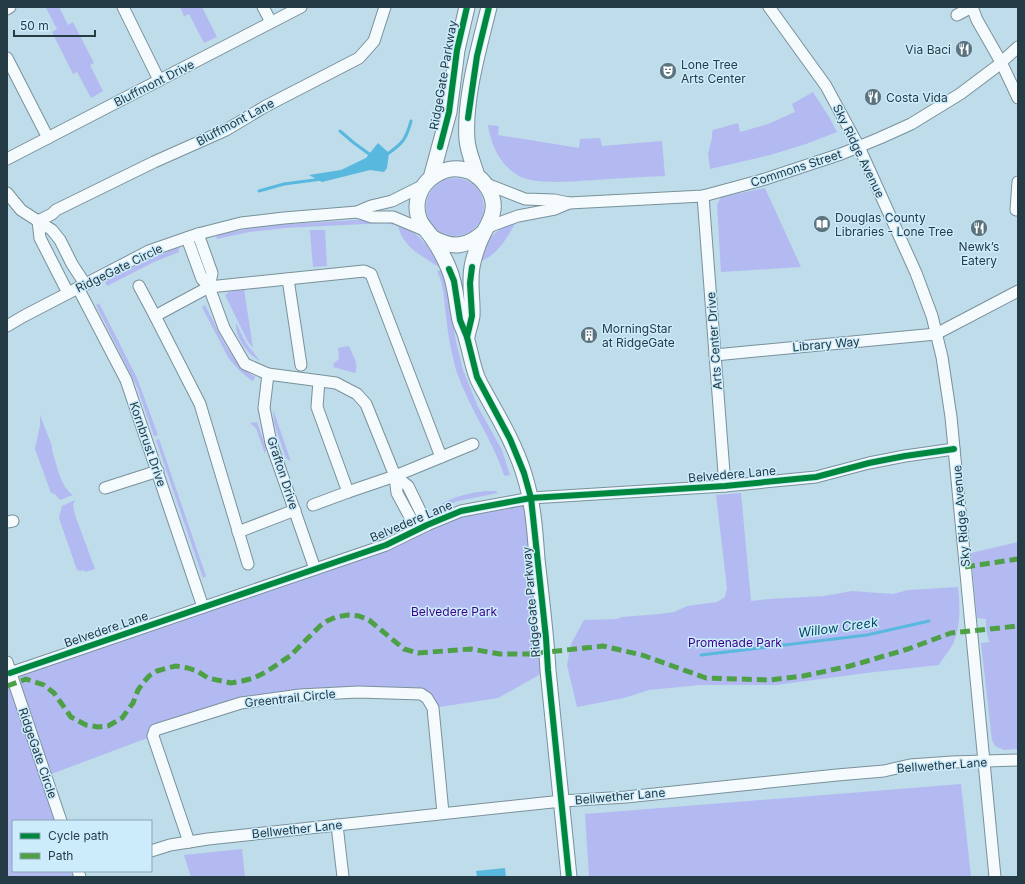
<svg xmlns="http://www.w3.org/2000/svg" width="1025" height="884" font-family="Inter,sans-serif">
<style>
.green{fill:#b3baf1}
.water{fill:#58b8de}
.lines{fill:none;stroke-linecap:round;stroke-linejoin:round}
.stream{stroke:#58b8de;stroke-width:3}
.street-casing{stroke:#79919b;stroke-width:13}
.secondary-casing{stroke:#79919b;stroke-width:17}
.street{stroke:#f5fafc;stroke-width:11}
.secondary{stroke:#f5fafc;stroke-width:15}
.quiet{stroke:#4ea047;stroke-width:5;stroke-dasharray:10 5;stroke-linecap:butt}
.cycleway-casing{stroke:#ccecfc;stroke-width:8}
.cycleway{stroke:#00873e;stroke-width:6}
.labels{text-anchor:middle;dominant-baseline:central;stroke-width:3;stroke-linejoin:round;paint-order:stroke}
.poi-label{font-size:12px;fill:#253b46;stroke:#ccecfc;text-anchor:start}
.street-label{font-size:12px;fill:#253b46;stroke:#ccecfc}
.park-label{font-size:12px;fill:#3a008a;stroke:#ccecfc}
.water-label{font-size:13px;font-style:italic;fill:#004860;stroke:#ccecfc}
</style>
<rect width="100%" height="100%" fill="#bedcea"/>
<g class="green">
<polygon points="48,7 59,7 68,25 73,22 94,63 90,65 103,91 91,98 77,72 73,74 52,32 57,29 46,8"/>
<polygon points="180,7 202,7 217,37 204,43 189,14 184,16"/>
<polygon points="813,92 829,117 837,132 806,144 770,155 710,169 708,154 712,138 712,132 713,130 738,123 740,132 768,124 795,112 792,104"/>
<path d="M488,125L499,126L498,135L579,148L580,139L600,138L602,146L662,141L665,176C642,177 618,178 595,180C576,181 538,185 521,177C501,167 491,146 488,125Z"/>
<circle cx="455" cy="207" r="29"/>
<polygon points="765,188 801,267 721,272 717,205 721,197"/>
<polygon points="374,219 393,221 394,225 386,223 285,228 249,232 217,239 216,237 221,234 269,225"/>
<path d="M397,222C417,232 430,246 439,266H437C418,253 402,247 397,222Z"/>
<path d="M516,222C507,238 497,256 479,262C489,239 491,231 516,222Z"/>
<polygon points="309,230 325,230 327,266 313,267 310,232"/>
<polygon points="176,248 179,248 179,252 154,262 107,286 105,282 139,264"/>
<path d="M442,270L448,288L456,342L463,370L478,407L502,450L510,475L505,476L504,475C492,438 468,407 456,370C451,352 448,334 446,316C444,300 444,285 437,271Z"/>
<polygon points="244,289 253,348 248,342 225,295 229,292"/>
<polygon points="99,303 137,378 158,435 154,436 137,387 96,305"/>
<path d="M205,305C219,331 229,361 255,377L254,380L252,381L240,371L229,359L202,307Z"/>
<path d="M236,323L246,343L260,361C247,354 235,337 236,323Z"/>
<path d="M349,346C352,354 360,365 355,373L333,367L334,363L339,359L338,348Z"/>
<polygon points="273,409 291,462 286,458 274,423"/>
<path d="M40,415L52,446V451C57,464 60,487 73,495L60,500L55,494L51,493L35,449L40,425Z"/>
<polygon points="257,422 266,448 265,454 256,428 250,423"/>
<polygon points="159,439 206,576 203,578 156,440"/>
<path d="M486,491H496L498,493L458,501L438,508V507C450,496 471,493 486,491Z"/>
<path d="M741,493L751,601L768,599L824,596L852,591L893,594L908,590L958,587C960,606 961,626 953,644C949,651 943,658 939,665L866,673L776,685H700L649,690L624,698L577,707L567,665L571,644L584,620L617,619L622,617L660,614L674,612L687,606L717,602L725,597L727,588L716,495Z"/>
<polygon points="531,498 548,670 498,698 433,708 421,694 241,703 46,776 61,821 13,821 13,871 78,871 80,877 7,877 7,662 10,672 427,525"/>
<polygon points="75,500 73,505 75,515 95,569 85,572 84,570 80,571 77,570 59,518 62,506"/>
<polygon points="1018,542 1018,749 1004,750 995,746 992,740 981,643 989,642 986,628 986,619 977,618 971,553"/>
<polygon points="961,784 971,877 589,877 585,814"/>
<polygon points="242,849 245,877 191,877 184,855"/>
</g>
<g class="water">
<polygon points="378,143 389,153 387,168 384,172 370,170 322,182 309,175 341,170 366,158"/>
<polygon points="505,868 506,877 477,877 476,871"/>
</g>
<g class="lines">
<g class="stream">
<polyline points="340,131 354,143 372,156"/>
<path d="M386,155C402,144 406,140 411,121"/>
<polyline points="259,191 284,184 322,179"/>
<polyline points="701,655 867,635 929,621"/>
</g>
<defs>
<g id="street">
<polyline points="123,7 159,80"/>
<polyline points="263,7 271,22"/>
<polyline points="769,7 826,86 859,147 916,273 932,316 942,357 951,417 995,877"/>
<polyline points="972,7 977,20 1001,62 1018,98"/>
<polyline points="7,9 10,7"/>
<polyline points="957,15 972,7"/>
<polyline points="7,58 48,138"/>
<polyline points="7,159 301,7"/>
<polyline points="484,183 525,199 554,200 569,203 703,196 762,180 841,154 880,138 911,124 960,94 996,67 1018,47"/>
<polyline points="7,193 21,210 52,230 60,240 72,264 85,284"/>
<polyline points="703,196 725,486"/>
<polyline points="1016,210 1018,182"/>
<polyline points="357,212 372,217 393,217 424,230"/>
<polyline points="38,221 52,214 56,210 154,162 226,130 266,106 359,58 374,41 385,7"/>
<polyline points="38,221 40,238 68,293"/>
<polyline points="488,227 518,216 555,209 569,203"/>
<polyline points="198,234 212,273 209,287"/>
<polyline points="187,238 202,279 209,287 224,328 245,364 268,374 336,383 357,394 366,404 395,476 397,493 417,530"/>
<polyline points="288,279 301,365"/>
<polyline points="139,286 155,316"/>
<polyline points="78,288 126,380 203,607"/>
<polyline points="7,326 24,316 149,251 198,234 241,223 284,218 357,212 371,206 392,201 424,185"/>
<polyline points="715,355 936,334 1018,291"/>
<polyline points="268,374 264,408 271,443 315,569"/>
<polyline points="395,476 408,486 427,525"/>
<polyline points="105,488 158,471"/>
<polyline points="348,492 395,476 473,444"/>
<polyline points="313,505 348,492 317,407 319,381"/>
<polyline points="7,522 13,521"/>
<polyline points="238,532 295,510"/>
<polyline points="248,564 200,404 155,316 209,287 364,271 371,274 441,457"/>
<polyline points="7,662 61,821"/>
<polyline points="10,673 386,545 427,525 461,511 531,498 725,486 816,477 869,463 905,456 954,449"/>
<polyline points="337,825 343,877"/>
<polyline points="189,842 153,736 155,730 241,703 300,695 358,692 421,694 427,698 433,708 443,813"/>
<polyline points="151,851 170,845 208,839 562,801 626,797 837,775 884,771 910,765 952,762 1018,760"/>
<polyline points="78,871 80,877"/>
</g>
<g id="secondary">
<path d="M477,176C474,165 468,152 467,140C464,98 479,48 489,7"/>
<polyline points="431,178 449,112 457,50 467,7"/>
<path d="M433,238C453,249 467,247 484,232"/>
<path d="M467,337C468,330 471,323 472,316C473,300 469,284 472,267C474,256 479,242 484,232C493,217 498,203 487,187C483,180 478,176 471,172C446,161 418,180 417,206C417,223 425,227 433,239C439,248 445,259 449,269C456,285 456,303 460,320C461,326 465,331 466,337C470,350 472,364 477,377C480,385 485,392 489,400C502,423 516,448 524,474C533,502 535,530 537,559C541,596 546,633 548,670L569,877"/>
</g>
</defs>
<use href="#street" class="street-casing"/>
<use href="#secondary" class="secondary-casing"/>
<use href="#street" class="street"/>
<use href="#secondary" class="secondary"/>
<g class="quiet">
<polyline points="965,567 1018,559"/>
<polyline points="7,686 26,679 44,685 54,693 71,717 86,725 98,727 108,726 122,718 133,703 138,690 143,683 149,676 157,671 167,668 176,666 188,668 197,671 208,678 231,683 242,681 254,678 266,672 290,656 320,626 327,621 336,617 348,615 359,616 369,620 404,649 418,653 471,649 500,654 529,654 603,646 642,655 706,678 770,680 803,676 850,666 908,649 951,633 1018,626"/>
</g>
<defs>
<g id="cycleway">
<polyline points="468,118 477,56 489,7"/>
<polyline points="440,147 449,112 457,50 467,7"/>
<polyline points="449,269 454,281 460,320 467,337 477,377 510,439 524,473 531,498 546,638 548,670 569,877"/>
<polyline points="467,337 472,316 470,283 472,267"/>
<polyline points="10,673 386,545 427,525 461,511 531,498 725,486 816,477 869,463 905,456 954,449"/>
</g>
</defs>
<use href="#cycleway" class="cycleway-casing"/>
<use href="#cycleway" class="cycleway"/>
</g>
<defs>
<symbol id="restaurant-disc" viewBox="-11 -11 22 22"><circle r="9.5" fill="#5b737f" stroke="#ccecfc"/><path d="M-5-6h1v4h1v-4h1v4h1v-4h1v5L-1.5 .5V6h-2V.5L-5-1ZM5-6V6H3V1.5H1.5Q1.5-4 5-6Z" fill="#fff"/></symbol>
<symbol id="theatre-disc" viewBox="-11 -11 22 22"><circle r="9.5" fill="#5b737f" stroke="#ccecfc"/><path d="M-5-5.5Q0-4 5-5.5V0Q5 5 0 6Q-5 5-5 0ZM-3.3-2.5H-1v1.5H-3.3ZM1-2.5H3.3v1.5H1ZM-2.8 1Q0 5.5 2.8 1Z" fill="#fff"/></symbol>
<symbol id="library-disc" viewBox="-11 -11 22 22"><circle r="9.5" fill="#5b737f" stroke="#ccecfc"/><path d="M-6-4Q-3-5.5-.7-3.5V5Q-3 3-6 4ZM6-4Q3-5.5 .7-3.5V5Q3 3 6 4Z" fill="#fff"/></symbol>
<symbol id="building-disc" viewBox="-11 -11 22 22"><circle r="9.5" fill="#5b737f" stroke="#ccecfc"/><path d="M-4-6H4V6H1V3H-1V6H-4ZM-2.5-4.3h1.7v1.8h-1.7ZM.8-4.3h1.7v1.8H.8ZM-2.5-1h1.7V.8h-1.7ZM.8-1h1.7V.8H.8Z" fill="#fff"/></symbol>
</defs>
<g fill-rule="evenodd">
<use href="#restaurant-disc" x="954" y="39" width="20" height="20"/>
<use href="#theatre-disc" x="658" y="61" width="20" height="20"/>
<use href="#restaurant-disc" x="863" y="87" width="20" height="20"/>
<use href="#library-disc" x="812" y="214" width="20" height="20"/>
<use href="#restaurant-disc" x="969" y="218" width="20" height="20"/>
<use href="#building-disc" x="579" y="325" width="20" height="20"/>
</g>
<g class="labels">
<g class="poi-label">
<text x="951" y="49" text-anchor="end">Via Baci</text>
<text x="681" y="64">Lone Tree<tspan x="681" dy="14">Arts Center</tspan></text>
<text x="886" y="97">Costa Vida</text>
<text x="835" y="217">Douglas County<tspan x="835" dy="14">Libraries - Lone Tree</tspan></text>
<text x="979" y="246" text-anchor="middle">Newk’s<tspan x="979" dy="14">Eatery</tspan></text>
<text x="602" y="328">MorningStar<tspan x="602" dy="14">at RidgeGate</tspan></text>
</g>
<g class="street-label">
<text transform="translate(443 75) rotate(-80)">RidgeGate Parkway</text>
<text transform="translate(154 83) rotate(-27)">Bluffmont Drive</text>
<text transform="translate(235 122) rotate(-28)">Bluffmont Lane</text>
<text transform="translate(859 151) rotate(64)">Sky Ridge Avenue</text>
<text transform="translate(796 168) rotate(-18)">Commons Street</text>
<text transform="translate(119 268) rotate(-26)">RidgeGate Circle</text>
<text transform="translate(714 341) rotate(-94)">Arts Center Drive</text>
<text transform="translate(826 344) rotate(-5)">Library Way</text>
<text transform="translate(148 444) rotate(71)">Kornbrust Drive</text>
<text transform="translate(283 473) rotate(72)">Grafton Drive</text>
<text transform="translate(732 474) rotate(-5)">Belvedere Lane</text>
<text transform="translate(961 516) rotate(-95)">Sky Ridge Avenue</text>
<text transform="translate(411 521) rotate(-23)">Belvedere Lane</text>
<text transform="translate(531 602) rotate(-95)">RidgeGate Parkway</text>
<text transform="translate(106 629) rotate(-19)">Belvedere Lane</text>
<text transform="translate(290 698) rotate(-6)">Greentrail Circle</text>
<text transform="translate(38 753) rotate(71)">RidgeGate Circle</text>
<text transform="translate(942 765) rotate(-4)">Bellwether Lane</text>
<text transform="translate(620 796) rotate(-5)">Bellwether Lane</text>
<text transform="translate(297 829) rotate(-6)">Bellwether Lane</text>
</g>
<g class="park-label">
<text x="454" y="611">Belvedere Park</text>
<text x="735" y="642">Promenade Park</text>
</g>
<g class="water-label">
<text transform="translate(838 627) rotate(-8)">Willow Creek</text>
</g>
</g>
<rect width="1025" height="884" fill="none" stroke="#253b46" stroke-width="16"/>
<rect x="12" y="820" width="140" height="52" fill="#ccecfc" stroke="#89a5b3"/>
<rect x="20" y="833" width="20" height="6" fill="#00873e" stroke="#89a5b3"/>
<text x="48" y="840" font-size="12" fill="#253b46">Cycle path</text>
<rect x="20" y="853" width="20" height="6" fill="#4ea047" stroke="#89a5b3"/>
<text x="48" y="860" font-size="12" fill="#253b46">Path</text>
<path d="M14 30v6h81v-6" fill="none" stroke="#253b46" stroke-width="2"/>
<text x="20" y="30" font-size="12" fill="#253b46" stroke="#ccecfc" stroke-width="3" paint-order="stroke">50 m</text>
</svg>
